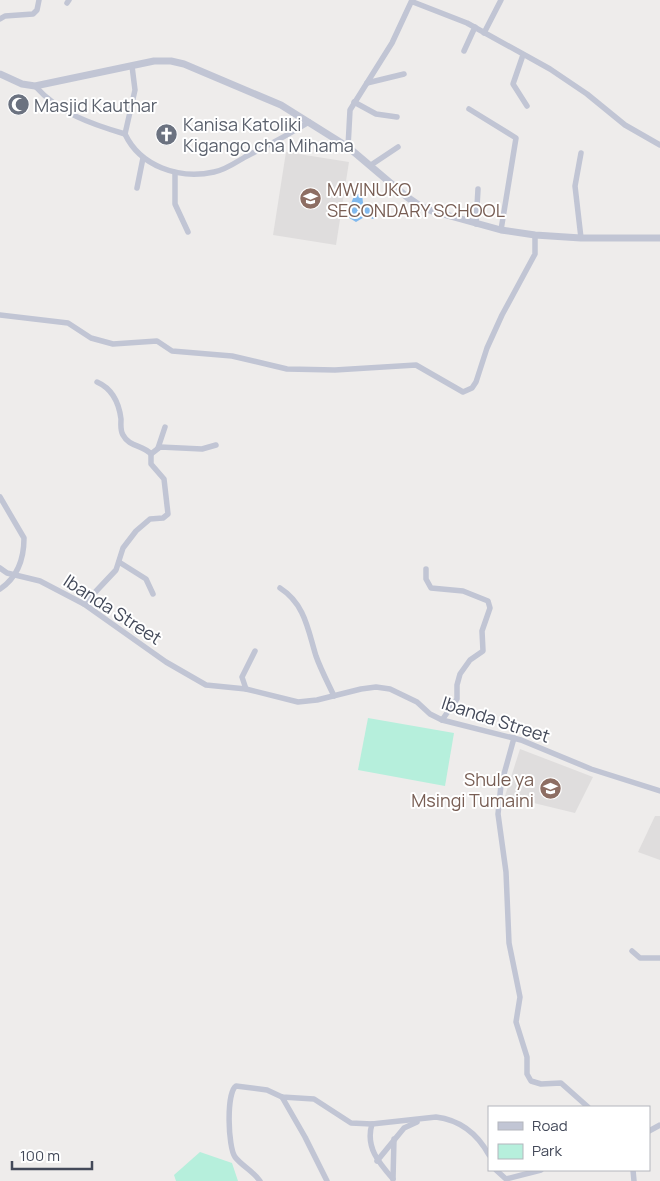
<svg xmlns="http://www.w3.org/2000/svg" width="660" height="1181" font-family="Manrope,sans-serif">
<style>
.education{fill:#dfdddd}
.green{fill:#b6efdc}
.water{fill:#81b9ee}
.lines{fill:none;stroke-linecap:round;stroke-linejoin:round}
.minor{stroke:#c1c5d4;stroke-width:5.5}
.tertiary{stroke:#c1c5d4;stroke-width:7}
.labels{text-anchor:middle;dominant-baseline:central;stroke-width:4;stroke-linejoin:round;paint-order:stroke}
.worship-label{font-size:18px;fill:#5b616d;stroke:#fff;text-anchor:start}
.education-label{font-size:18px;fill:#785e54;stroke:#fff;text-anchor:start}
.street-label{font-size:18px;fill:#434959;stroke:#fff}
</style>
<rect width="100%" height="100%" fill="#eeeceb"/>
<g class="education">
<polygon points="286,152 349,162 336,245 273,235"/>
<polygon points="520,749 593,777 575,813 505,796"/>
<polygon points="655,816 660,816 660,860 638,852"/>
</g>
<g class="green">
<polygon points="368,718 454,733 445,786 358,770"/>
<polygon points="200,1152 232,1163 238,1181 176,1181 174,1175"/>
</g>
<polygon class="water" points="358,194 362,194 363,203 371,205 376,218 373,219 366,216 356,222 346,216 354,196"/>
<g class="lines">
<g class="minor">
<polyline points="413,2 467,23 550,69 587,94 625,125 660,145"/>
<polyline points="67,3 69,0"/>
<polyline points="0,19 5,16 33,14 37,10 39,0"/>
<polyline points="484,33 501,0"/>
<polyline points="464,51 475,27"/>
<polyline points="523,55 513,84 527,106"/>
<path d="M132,66L135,90L125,134C140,166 179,180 214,172C225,170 235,163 245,157C267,146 288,135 309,122"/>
<polyline points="367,83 404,74"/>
<path d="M35,86C59,113 91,124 125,134"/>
<polyline points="354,102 376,114 397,117"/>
<polyline points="469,109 516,138 501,230"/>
<polyline points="348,147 350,110 392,43 412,0"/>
<polyline points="581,153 575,186 581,238"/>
<polyline points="371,165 398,147"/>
<polyline points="175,173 175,204 188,232"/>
<polyline points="137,188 143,158"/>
<polyline points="476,224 478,189"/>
<polyline points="0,315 68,323 91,338 113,344 157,341 172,351 232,356 287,369 335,370 416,365 463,392 472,388 476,382 487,348 502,315 535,254 535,235"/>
<polyline points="158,448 165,427"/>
<polyline points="151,454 160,447 202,449 216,445"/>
<path d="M0,497L24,538C24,558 18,577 0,589"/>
<polyline points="119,562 146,579 153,594"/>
<polyline points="0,568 7,573 40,581 84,604 166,662 206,685 246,689 298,702 317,700 361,689 376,687 390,689 417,702 430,714 442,720 521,740 591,769 660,791"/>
<polyline points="426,569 426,579 431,588 463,591 488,601 490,608 482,631 483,651 470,660 460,674 457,685 457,699 442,720"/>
<path d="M280,588C305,604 308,630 316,656C321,670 328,683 334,696"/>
<path d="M84,604L116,570L123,548L136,531L150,519L163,518L168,514L164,479L151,464V454C143,445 129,447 123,435C120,430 121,425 121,419C119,403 113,389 97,382"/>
<polyline points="246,689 242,677 255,651"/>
<polyline points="514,738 501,785 498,814 506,872 509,943 520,997 516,1022 527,1057 527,1074 531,1081 541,1084 561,1083 588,1107"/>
<polyline points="632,951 640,958 660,958"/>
<polyline points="282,1097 305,1137 327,1181"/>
<path d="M372,1124C365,1147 379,1163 393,1179"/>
<polyline points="649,1131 660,1125"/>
<polyline points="377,1161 404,1128 417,1122"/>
<polyline points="496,1170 506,1179 541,1170"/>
<polyline points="633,1170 634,1181"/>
<polyline points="393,1179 394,1139"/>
<path d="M260,1181C253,1171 242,1166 235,1157C228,1147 226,1093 236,1086L267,1090L282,1097L314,1099L351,1123L372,1124L436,1117C460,1120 477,1133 489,1155"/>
</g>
<polyline class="tertiary" points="0,74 22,84 35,86 154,61 171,61 184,64 281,105 348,147 407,197 420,206 432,211 501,230 535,235 581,238 660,238"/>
</g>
<defs>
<symbol id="mosque-disc" viewBox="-11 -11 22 22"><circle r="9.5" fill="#6b7280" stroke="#fff"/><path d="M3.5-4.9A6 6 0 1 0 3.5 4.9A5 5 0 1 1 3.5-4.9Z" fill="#fff"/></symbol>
<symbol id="church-disc" viewBox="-11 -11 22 22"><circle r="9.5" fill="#6b7280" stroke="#fff"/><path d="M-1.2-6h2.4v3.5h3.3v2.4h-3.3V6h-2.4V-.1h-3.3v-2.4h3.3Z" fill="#fff"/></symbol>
<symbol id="school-disc" viewBox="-11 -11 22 22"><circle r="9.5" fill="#8d6e63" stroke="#fff"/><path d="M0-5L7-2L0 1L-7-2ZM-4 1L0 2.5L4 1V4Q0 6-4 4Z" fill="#fff"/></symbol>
</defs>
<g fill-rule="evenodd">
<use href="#mosque-disc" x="6" y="92" width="25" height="25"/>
<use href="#church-disc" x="154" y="122" width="25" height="25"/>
<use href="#school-disc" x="298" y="186" width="25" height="25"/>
<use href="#school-disc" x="538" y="776" width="25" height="25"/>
</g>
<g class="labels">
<g class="worship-label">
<text x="34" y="105">Masjid Kauthar</text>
<text x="183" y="124">Kanisa Katoliki<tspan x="183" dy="21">Kigango cha Mihama</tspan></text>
</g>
<g class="education-label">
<text x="327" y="189">MWINUKO<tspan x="327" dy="21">SECONDARY SCHOOL</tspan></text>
<text x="534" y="779" text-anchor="end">Shule ya<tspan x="534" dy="21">Msingi Tumaini</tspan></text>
</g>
<g class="street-label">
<text transform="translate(113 609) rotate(33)">Ibanda Street</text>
<text transform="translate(496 719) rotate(18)">Ibanda Street</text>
</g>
</g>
<rect x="488" y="1106" width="162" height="65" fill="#ffffff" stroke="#b4b6bd"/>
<rect x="498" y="1122" width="25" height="8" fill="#c1c5d4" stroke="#b4b6bd"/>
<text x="532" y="1131" font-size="15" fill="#434959">Road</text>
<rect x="498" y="1144" width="25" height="15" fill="#b6efdc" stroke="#b4b6bd"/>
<text x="532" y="1156" font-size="15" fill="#434959">Park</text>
<path d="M12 1161v8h80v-8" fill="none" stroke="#434959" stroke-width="2.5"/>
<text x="20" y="1161" font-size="15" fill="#434959" stroke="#ffffff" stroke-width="4" paint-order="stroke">100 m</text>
</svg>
